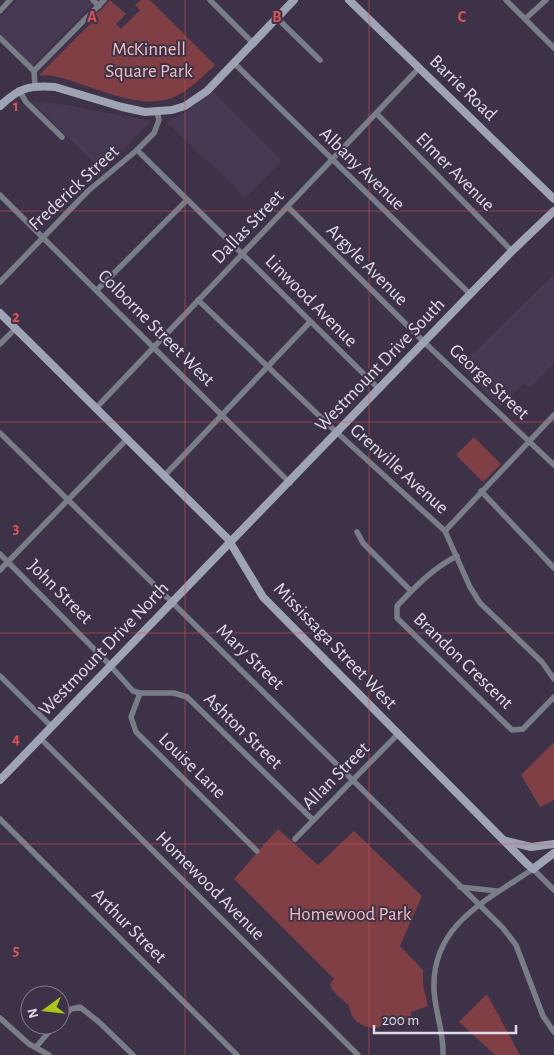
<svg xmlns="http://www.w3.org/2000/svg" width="554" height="1055" font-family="'Alegreya Sans',sans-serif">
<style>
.built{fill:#473954}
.green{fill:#7f3f44}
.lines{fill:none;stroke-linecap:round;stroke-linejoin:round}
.street{stroke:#797d88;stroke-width:5.5}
.secondary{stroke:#9ea3b5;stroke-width:8}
.grid{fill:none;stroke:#d95458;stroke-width:1;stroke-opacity:0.55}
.labels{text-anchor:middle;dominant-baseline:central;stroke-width:4;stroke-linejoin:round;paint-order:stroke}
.park-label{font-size:19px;fill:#f2bec0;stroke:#3d3247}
.street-label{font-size:19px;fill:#e1dae8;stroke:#3d3247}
.grid-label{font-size:16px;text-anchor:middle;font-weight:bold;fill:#d95458;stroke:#3d3247;stroke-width:4;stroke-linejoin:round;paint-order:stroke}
</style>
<rect width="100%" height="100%" fill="#3d3247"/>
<g class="built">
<polygon points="17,0 88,0 93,4 31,67 0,35 0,17"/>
<polygon points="213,91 282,160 245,198 167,122 189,110"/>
<polygon points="31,101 67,105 151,121 103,172"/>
<polygon points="554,274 554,364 530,388 524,383 500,407 460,366"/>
</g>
<g class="green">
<path d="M110,0L126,14L116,24L121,29L140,10L135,5L141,0H150L215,65C203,76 191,89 176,96C143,113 91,85 58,77C52,75 45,76 39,75L97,17L93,14L100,11Z"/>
<polygon points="474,437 501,464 483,482 456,455"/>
<polygon points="554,742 554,800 540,807 521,775"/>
<path d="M278,829L318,865L354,831L422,896L400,946L423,970V985L428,1006L411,1012L412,1016L409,1019C390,1022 373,1037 354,1019C350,1015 351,1009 348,1005C341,997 333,994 330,984L334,979L234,879Z"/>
<polygon points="487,994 520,1055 495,1055 459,1022"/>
</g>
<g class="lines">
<g class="street">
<polyline points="93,0 99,6"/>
<polyline points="210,0 254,44"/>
<polyline points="506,0 554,48"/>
<polyline points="0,11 10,0"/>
<polyline points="277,18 320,60"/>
<polyline points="525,19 546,0"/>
<polyline points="0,38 34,71"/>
<polyline points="234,63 470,294"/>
<polyline points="34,71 104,0"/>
<polyline points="34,71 35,86"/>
<polyline points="19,90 26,102 62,137"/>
<polyline points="377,114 512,251"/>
<polyline points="137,150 379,389"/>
<polyline points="0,195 290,483"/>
<polyline points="288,207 425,343 554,465"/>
<polyline points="0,282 88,191 137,150 154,133 159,120 157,112"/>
<polyline points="97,290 187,200"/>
<polyline points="198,300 332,428 445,531 470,587 480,603 542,662 554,679"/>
<polyline points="0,344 16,328"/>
<polyline points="97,407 419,68"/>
<polyline points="0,433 503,928 516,945 543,1016 554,1032"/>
<polyline points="165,475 310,322"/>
<polyline points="481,491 554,568"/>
<polyline points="445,531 554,415"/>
<polyline points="357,532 363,543 411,591"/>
<polyline points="0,554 107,662 133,691 140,693 174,693 187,697 313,820"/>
<path d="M457,556C433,568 415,587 397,606V618L512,730L523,729L554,697"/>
<polyline points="0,570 128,438"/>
<polyline points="0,676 51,726"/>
<polyline points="140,693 131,717 136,732 257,851"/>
<polyline points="40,738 358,1055"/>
<polyline points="0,819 237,1055"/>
<polyline points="295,839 398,734"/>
<polyline points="460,887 497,891"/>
<polyline points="0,1018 29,1044 49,1055"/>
<polyline points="60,1020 71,1009 80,1007 99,1022 133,1055"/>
<polyline points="36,1047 55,1025"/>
<path d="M443,1055C444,1032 435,1012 434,990C431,925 487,900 533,869L554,890"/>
</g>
<g class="secondary">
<polyline points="349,0 554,199"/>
<path d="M0,106C19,88 29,85 55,87L122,107L145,112L172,110L185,106L207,91L294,0"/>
<polyline points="0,313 228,539 263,597 527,864 533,869 554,853"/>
<polyline points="0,780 512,251 554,211"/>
<polyline points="506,841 531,847 554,844"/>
</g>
</g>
<path class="grid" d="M185,0V1055M369,0V1055M0,211H554M0,422H554M0,633H554M0,844H554"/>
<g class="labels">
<g class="park-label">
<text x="149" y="49">McKinnell<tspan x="149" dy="22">Square Park</tspan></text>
<text x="350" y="914">Homewood Park</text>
</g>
<g class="street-label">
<text transform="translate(463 88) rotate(44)">Barrie Road</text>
<text transform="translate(362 169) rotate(44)">Albany Avenue</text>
<text transform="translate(455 172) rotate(45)">Elmer Avenue</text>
<text transform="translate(74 188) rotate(-43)">Frederick Street</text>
<text transform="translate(248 227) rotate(-46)">Dallas Street</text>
<text transform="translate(367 265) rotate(45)">Argyle Avenue</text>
<text transform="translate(311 301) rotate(45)">Linwood Avenue</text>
<text transform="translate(156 328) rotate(45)">Colborne Street West</text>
<text transform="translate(380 365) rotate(-46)">Westmount Drive South</text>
<text transform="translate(489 382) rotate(43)">George Street</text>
<text transform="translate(399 469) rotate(42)">Grenville Avenue</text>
<text transform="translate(60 592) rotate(45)">John Street</text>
<text transform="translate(335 646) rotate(46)">Mississaga Street West</text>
<text transform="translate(104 649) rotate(-46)">Westmount Drive North</text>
<text transform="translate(250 657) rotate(44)">Mary Street</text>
<text transform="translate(463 661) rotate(44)">Brandon Crescent</text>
<text transform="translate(243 731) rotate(44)">Ashton Street</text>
<text transform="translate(192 766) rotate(44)">Louise Lane</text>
<text transform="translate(336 776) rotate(-45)">Allan Street</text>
<text transform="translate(210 886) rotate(45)">Homewood Avenue</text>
<text transform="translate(129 926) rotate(45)">Arthur Street</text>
</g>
</g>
<g class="grid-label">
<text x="92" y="22">A</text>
<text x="277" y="22">B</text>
<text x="462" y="22">C</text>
<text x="16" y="111">1</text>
<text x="16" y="322">2</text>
<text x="16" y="533">3</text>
<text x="16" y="744">4</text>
<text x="16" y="955">5</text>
</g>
<g transform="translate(45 1010) rotate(255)"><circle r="24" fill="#3d3247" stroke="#7f7587"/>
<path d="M0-4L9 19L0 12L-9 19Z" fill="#abc615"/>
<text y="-8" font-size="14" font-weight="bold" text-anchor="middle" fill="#e1dae8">N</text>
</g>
<path d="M374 1025v8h142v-8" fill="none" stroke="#e1dae8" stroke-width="2.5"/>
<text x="382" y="1025" font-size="15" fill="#e1dae8" stroke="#3d3247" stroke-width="4" paint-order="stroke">200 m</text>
</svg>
